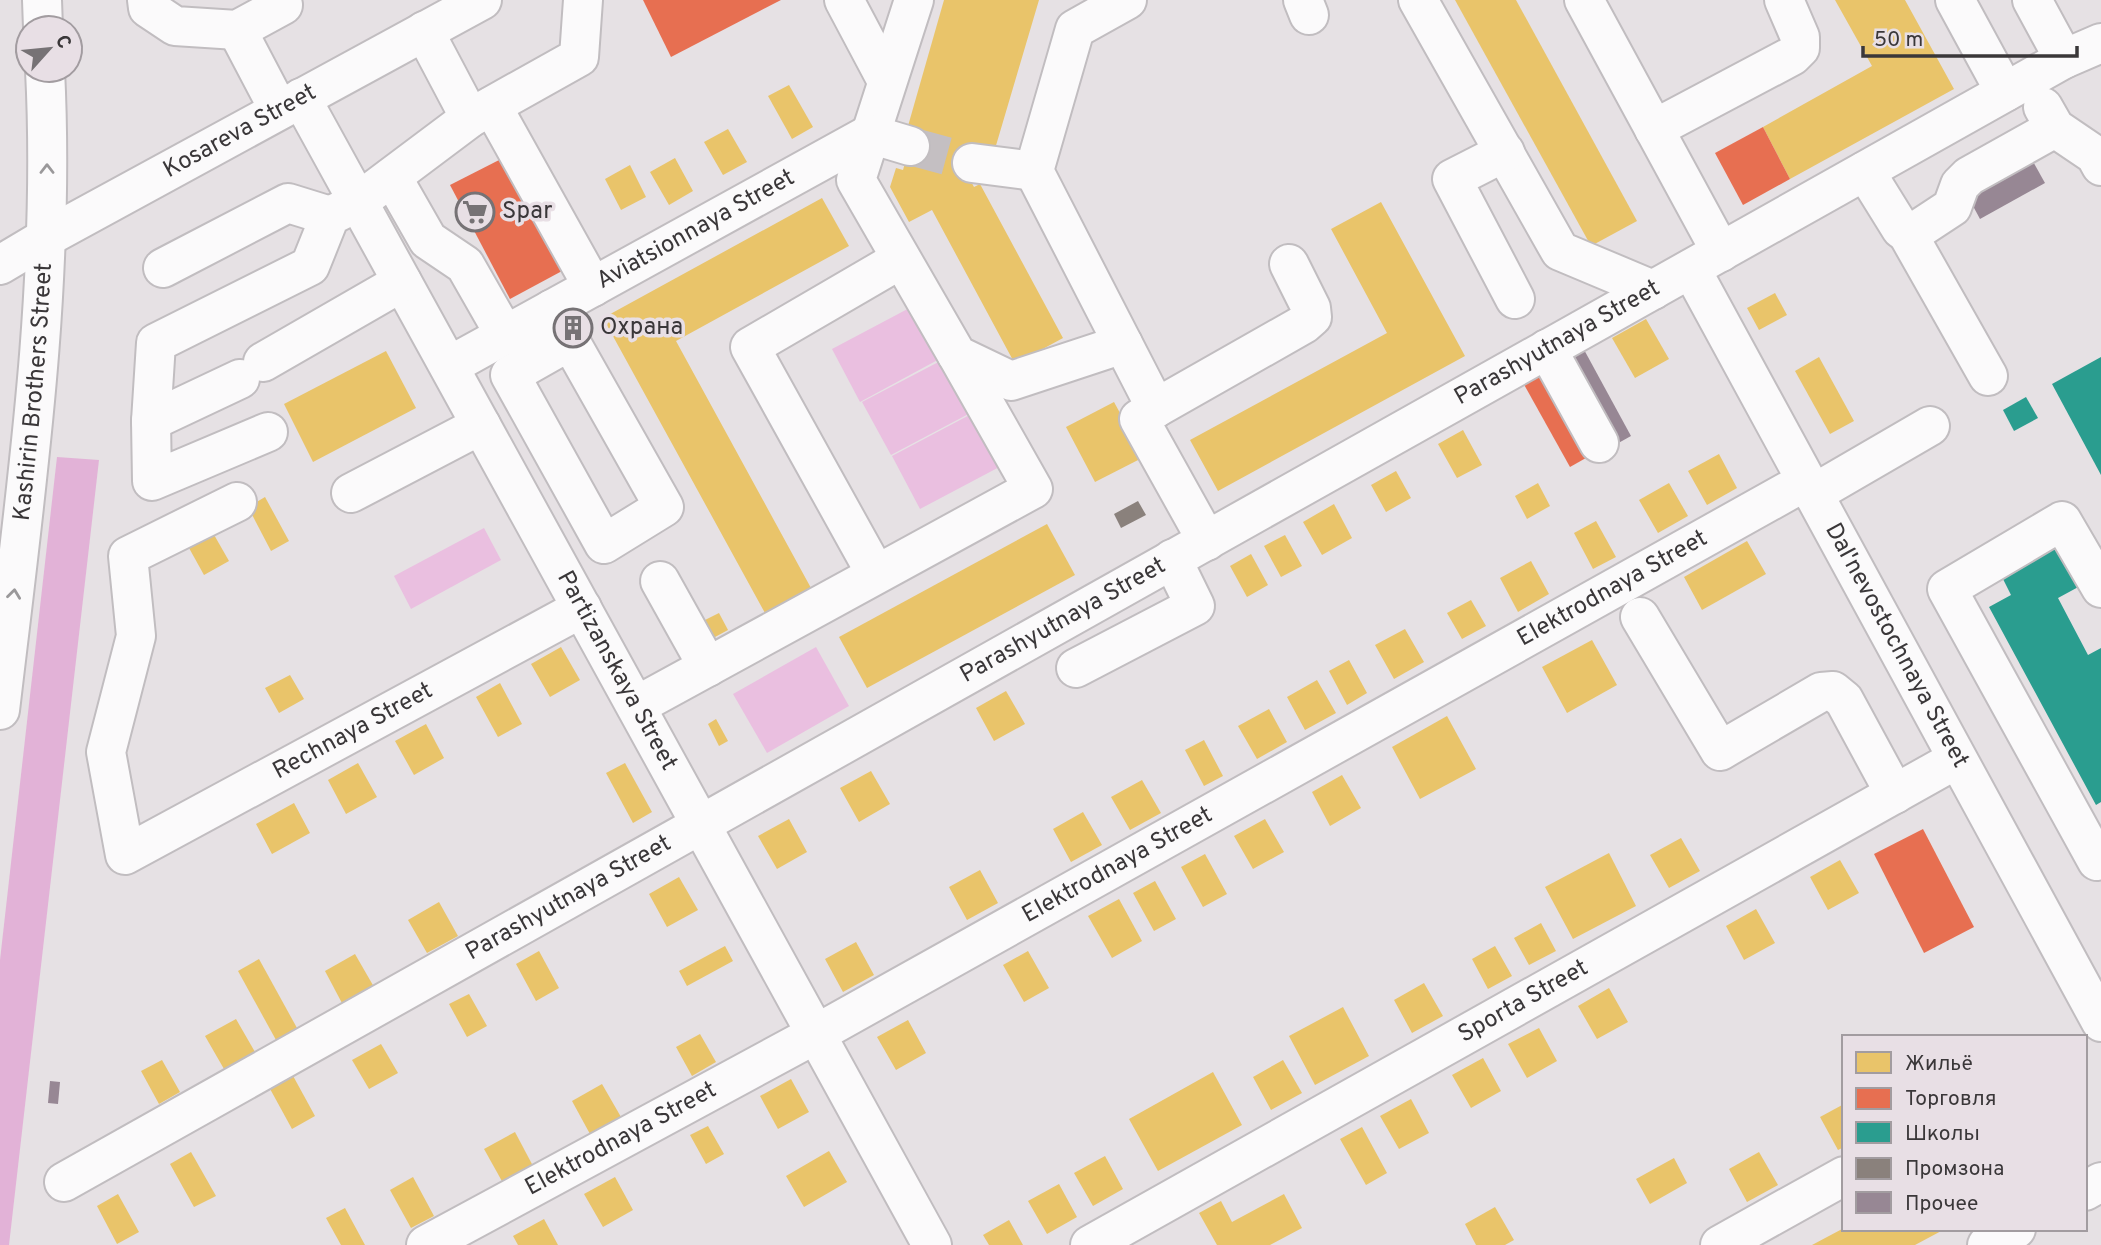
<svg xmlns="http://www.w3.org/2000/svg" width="2101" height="1245" font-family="Overpass,sans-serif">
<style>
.green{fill:#eabfe0}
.forest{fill:#e2b2d7}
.homes{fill:#e9c46a}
.shops{fill:#e76f51}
.schools{fill:#2a9d8f}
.industry{fill:#8a817c}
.building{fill:#978794}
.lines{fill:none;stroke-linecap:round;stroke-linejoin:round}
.minor-tunnel{stroke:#c4bfc2;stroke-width:38;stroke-dasharray:38 19;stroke-linecap:butt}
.minor-casing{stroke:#c1bdc0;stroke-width:42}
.major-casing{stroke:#c1bdc0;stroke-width:42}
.minor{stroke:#fbfafb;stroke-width:38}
.major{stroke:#fbfafb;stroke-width:38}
.oneway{stroke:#9a989a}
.labels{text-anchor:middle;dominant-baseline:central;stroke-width:7;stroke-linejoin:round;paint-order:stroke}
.street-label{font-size:24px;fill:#3a3739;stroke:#e8dfe5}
.poi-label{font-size:24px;fill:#3a3739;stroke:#e8dfe5;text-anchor:start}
</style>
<rect width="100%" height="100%" fill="#e6e1e4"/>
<g class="green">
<polygon points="917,304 945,356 860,402 832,349"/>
<polygon points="948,357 976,410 891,455 862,402"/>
<polygon points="977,411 1005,464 920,509 892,456"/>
<polygon points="484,528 501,560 411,609 394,576"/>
<polygon points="816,647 849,706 767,753 733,694"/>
</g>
<polygon class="forest" points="57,457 99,460 9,1245 0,1245 0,960"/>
<g class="homes">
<polygon points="944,0 1039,0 992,159 968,176 974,187 980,184 1063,338 1015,364 932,210 909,222 890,187 896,168 903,170 910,146 906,133"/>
<polygon points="1455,0 1516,0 1637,221 1591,246"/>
<polygon points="1835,0 1905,0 1954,89 1790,179 1763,127 1872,66"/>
<polygon points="789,85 813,127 792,139 768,96"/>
<polygon points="728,129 747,162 723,175 704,142"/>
<polygon points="675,158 693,191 669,205 650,172"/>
<polygon points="630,165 646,197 621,210 605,179"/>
<polygon points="822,198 849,246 676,341 811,588 765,613 603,318"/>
<polygon points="1381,202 1465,356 1218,491 1190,440 1387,333 1331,229"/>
<polygon points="1775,293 1787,315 1759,330 1747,308"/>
<polygon points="1646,319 1669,359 1635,378 1612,338"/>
<polygon points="386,351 416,408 313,462 284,404"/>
<polygon points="1819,357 1854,421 1830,434 1795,371"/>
<polygon points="1114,402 1144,457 1095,482 1066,427"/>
<polygon points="1463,430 1482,465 1457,478 1438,444"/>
<polygon points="1719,454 1737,488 1707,505 1688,471"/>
<polygon points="1396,471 1411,498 1386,512 1371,485"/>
<polygon points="1538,483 1550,506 1527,519 1515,496"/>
<polygon points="1669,483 1688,516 1658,533 1639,500"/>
<polygon points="265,497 289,541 271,551 248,507"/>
<polygon points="1334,504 1352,538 1322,555 1303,522"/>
<polygon points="1596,521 1616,557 1593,569 1574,533"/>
<polygon points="1047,524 1075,575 867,688 839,637"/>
<polygon points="209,526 229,561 204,575 184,539"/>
<polygon points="1285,535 1302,566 1281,577 1264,546"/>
<polygon points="1747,541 1766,574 1702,610 1684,577"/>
<polygon points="1251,554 1268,585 1247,597 1230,566"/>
<polygon points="1531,561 1549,594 1518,612 1500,578"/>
<polygon points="1471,600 1486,626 1462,639 1447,613"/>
<polygon points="719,613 728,630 704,643 695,625"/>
<polygon points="1405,629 1424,662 1394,679 1375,645"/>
<polygon points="1592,640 1617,685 1567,713 1542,667"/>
<polygon points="561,647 580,680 550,697 531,664"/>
<polygon points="1349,660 1367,693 1347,705 1329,671"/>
<polygon points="290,675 304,699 279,713 265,688"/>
<polygon points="1317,680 1336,713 1305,730 1287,697"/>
<polygon points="500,683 522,724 498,737 476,697"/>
<polygon points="1006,691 1025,724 994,741 976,708"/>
<polygon points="1269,709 1287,742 1257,759 1238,726"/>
<polygon points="1447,716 1476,769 1420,799 1392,747"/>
<polygon points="716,719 728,741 719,746 708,724"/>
<polygon points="426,724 444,758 414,775 395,741"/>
<polygon points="1204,740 1223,776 1204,786 1185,750"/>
<polygon points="358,763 377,797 346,814 328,780"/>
<polygon points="625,763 652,812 633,823 606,773"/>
<polygon points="871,771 890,804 859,822 840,788"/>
<polygon points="1342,775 1361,808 1330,826 1312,792"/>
<polygon points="1142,780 1161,813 1130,830 1111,797"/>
<polygon points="294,803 310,833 272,854 256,824"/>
<polygon points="1083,812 1102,845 1071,862 1053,829"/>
<polygon points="789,819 807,852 777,869 758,836"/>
<polygon points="1265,819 1284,852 1253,869 1234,836"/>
<polygon points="1681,838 1700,871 1669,888 1650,855"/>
<polygon points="1609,853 1636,906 1573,939 1545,887"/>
<polygon points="1205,854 1227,894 1203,907 1181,867"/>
<polygon points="1840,860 1859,893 1828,910 1810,877"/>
<polygon points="980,870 998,903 967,920 949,887"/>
<polygon points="679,877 698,910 667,927 649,894"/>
<polygon points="1155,881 1176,919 1154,931 1133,893"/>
<polygon points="1119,899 1142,941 1112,958 1088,916"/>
<polygon points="439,902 458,936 427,953 408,920"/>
<polygon points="1756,909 1775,943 1744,960 1726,926"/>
<polygon points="1541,923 1556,951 1529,965 1514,938"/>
<polygon points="856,942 874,975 843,992 825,959"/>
<polygon points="725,946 733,961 687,986 679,971"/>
<polygon points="1495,946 1512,976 1488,989 1472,959"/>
<polygon points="539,951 559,988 536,1001 516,964"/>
<polygon points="1028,951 1049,988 1024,1002 1003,965"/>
<polygon points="355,954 374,987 343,1005 325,971"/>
<polygon points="259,959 297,1028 276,1040 238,971"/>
<polygon points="1424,983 1443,1016 1412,1033 1394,1000"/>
<polygon points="1609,988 1628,1022 1597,1039 1578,1006"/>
<polygon points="469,994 487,1026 467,1037 449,1004"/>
<polygon points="1343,1007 1369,1056 1315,1085 1289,1036"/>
<polygon points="236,1019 255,1052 224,1069 205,1036"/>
<polygon points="908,1020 926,1053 896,1070 877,1037"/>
<polygon points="1539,1028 1557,1061 1527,1078 1508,1044"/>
<polygon points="700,1034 716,1062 692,1076 676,1047"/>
<polygon points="381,1044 398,1073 369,1089 352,1060"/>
<polygon points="1483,1058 1501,1091 1471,1108 1452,1075"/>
<polygon points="162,1060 180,1092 159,1104 141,1071"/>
<polygon points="1283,1060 1302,1093 1271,1110 1253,1077"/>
<polygon points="1213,1072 1242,1125 1158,1171 1129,1119"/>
<polygon points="292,1074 315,1116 292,1129 269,1087"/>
<polygon points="791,1079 809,1112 778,1129 760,1096"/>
<polygon points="602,1084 621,1117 590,1134 572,1101"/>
<polygon points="1411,1099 1429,1133 1399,1149 1380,1116"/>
<polygon points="1844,1104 1844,1147 1838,1150 1820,1117"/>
<polygon points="708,1126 724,1154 706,1164 690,1135"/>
<polygon points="1362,1127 1387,1173 1366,1185 1340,1139"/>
<polygon points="515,1132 533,1166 503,1183 484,1149"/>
<polygon points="829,1151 847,1182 804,1207 786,1176"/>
<polygon points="191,1152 216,1196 194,1207 170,1164"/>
<polygon points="1759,1152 1778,1185 1747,1202 1729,1169"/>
<polygon points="1105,1156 1123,1189 1093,1206 1074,1173"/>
<polygon points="1674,1158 1687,1183 1650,1204 1636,1179"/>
<polygon points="413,1177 434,1216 411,1228 390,1190"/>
<polygon points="615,1177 633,1210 603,1227 584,1194"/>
<polygon points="1059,1184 1077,1217 1047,1234 1028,1201"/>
<polygon points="118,1194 139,1232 117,1244 97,1206"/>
<polygon points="1284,1194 1302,1228 1270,1245 1217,1245 1199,1213 1221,1201 1232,1222"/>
<polygon points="1495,1207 1514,1240 1505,1245 1476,1245 1465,1224"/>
<polygon points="345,1208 365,1245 341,1245 326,1218"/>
<polygon points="544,1219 558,1245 518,1245 513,1236"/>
<polygon points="1009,1220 1023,1245 989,1245 983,1235"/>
<polygon points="1844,1228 1844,1229 1945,1229 1915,1245 1812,1245"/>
</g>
<g class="shops">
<polygon points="643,0 781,0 671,57"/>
<polygon points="1763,127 1790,179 1743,205 1715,153"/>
<polygon points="503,158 562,271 510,299 450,185"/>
<polygon points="1545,367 1593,454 1570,467 1522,381"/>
<polygon points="1923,829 1974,927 1924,953 1874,854"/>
</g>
<g class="schools">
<polygon points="2101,357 2101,475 2052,384"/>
<polygon points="2026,397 2038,418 2014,431 2003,410"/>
<polygon points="2060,544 2082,585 2058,598 2088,655 2101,648 2101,802 2096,805 1989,607 2011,595 2001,575"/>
</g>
<polygon class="industry" points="1138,501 1146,515 1121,528 1114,514"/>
<g class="building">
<polygon points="2031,158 2045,183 1980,219 1966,193"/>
<polygon points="1582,346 1631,436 1613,446 1564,356"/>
<polygon points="50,1081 60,1082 58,1104 48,1103"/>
</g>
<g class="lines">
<polyline class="minor-tunnel" points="910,146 972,163"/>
<defs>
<g id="minor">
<polyline points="147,0 148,8 175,26 237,30 283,5"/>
<polyline points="844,0 887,81"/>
<polyline points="914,0 856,180 957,355 1011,381 1123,344"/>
<polyline points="1127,0 1075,29 1034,171 1156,408 1139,419 1207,541"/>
<polyline points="1303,0 1309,15"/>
<polyline points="1418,0 1560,251 1653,290"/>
<polyline points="1584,0 1721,252"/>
<polyline points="1955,0 2005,92"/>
<polyline points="2032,0 2064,59"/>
<polyline points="237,30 279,110"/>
<polyline points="424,31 470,118"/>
<path id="s1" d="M301,98L932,1245"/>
<polyline points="492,106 593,287"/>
<polyline points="2043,107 2055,128 2095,155 2101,166"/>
<polyline points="1654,129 1792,56 1800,48 1800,37 1784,0"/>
<polyline points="1505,152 1452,179 1515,299"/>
<polyline points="972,163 1034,171"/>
<polyline points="1865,171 1901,229 1907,233 1914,232 1952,207 1960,185 1969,176 2055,128"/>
<polyline points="392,177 428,240 465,265 505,335"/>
<polyline points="1907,233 1988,376"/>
<path id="s2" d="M47,237L482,0"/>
<polyline points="163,268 288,203 330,216"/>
<path id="s3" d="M1691,269L2101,1022"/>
<polyline points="552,309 664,507 604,544 510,375 570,341"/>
<polyline points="1547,349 1599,443"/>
<polyline points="263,362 402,282"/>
<path id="s4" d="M449,366L870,134L910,146"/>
<polyline points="1156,408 1304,324 1312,317 1311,308 1289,264"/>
<polyline points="151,421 240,379"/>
<polyline points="268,432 152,481 151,421 156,343 310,266 330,216 358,202 470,118 579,57 583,0"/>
<polyline points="351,493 481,425"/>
<polyline points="1813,494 1930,426"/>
<path id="s5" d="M237,502L128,556L136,636L106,752L125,855L582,608"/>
<polyline points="876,574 750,347 901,259"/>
<polyline points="660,581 708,667"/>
<polyline points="2101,588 2062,521 1947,589 2097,861 2101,859"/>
<polyline points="1640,617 1720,751 1821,692 1833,691 1844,700 1895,794"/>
<polyline points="1076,668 1195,606 1172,559"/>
<polyline points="636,706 1033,489 957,355"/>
<path id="s6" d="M64,1182L2064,59L2101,43"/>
<polyline points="2085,1191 2101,1182"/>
<path id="s7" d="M426,1245L816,1034L1806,481"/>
<path id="s8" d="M1090,1245L1957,759"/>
<polyline points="1720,1245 1844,1176"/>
<polyline points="1987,1245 2016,1229"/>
</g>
<g id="major">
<polyline points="42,0 43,28"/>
<polyline points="0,265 47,237"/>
<path id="s9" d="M0,710C25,497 56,285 45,70"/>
</g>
</defs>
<use href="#minor" class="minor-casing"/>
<use href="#major" class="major-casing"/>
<use href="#minor" class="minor"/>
<use href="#major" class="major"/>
</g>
<defs><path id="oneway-chevron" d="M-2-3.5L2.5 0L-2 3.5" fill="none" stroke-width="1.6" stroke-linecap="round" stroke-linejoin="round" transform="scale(1.75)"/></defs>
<g class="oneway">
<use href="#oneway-chevron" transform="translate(47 169) rotate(-90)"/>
<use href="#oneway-chevron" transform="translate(14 594) rotate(-83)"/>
</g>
<defs>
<symbol id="supermarket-ring" viewBox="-11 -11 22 22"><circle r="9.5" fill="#e8dfe5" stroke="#767275" stroke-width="1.5"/><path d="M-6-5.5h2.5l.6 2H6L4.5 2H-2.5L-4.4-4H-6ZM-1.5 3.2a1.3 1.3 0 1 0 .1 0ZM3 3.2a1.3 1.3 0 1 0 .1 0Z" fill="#767275"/></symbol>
<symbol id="building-ring" viewBox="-11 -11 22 22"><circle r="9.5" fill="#e8dfe5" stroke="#767275" stroke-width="1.5"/><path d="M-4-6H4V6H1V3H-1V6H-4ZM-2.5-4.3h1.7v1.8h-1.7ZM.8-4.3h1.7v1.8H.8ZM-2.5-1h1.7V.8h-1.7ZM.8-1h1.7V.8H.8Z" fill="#767275"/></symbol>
</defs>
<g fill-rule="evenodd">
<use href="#supermarket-ring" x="453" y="190" width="44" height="44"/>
<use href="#building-ring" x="551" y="306" width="44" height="44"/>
</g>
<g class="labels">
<g class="street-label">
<text stroke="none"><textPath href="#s2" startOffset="220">Kosareva Street</textPath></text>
<text stroke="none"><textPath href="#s4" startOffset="282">Aviatsionnaya Street</textPath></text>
<text stroke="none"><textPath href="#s6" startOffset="1713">Parashyutnaya Street</textPath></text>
<text stroke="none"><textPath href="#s9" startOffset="320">Kashirin Brothers Street</textPath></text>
<text stroke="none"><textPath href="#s7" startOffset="1356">Elektrodnaya Street</textPath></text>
<text stroke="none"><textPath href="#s6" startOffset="1146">Parashyutnaya Street</textPath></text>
<text stroke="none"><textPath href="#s3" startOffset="429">Dal'nevostochnaya Street</textPath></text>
<text stroke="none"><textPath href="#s1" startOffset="654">Partizanskaya Street</textPath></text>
<text stroke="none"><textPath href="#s5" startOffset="686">Rechnaya Street</textPath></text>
<text stroke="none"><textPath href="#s7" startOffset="789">Elektrodnaya Street</textPath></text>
<text stroke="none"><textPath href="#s6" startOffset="579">Parashyutnaya Street</textPath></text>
<text stroke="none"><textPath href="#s8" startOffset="497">Sporta Street</textPath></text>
<text stroke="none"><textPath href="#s7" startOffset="222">Elektrodnaya Street</textPath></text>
</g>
<g class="poi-label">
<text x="502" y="212">Spar</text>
<text x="600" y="328">Охрана</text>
</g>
</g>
<rect x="1842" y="1035" width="245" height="196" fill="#e8dfe5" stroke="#a29ca0" stroke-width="2"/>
<rect x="1856" y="1052" width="35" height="21" fill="#e9c46a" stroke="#a29ca0" stroke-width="2"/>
<text x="1905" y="1070" font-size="21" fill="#3a3739">Жильё</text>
<rect x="1856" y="1088" width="35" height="21" fill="#e76f51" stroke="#a29ca0" stroke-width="2"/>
<text x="1905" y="1105" font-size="21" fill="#3a3739">Торговля</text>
<rect x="1856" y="1122" width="35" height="21" fill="#2a9d8f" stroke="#a29ca0" stroke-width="2"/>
<text x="1905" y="1140" font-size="21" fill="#3a3739">Школы</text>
<rect x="1856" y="1158" width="35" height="21" fill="#8a817c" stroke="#a29ca0" stroke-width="2"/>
<text x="1905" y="1175" font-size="21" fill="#3a3739">Промзона</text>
<rect x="1856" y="1192" width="35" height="21" fill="#978794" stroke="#a29ca0" stroke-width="2"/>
<text x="1905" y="1210" font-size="21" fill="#3a3739">Прочее</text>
<g transform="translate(49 49) rotate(63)"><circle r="33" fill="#e8dfe5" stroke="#a29ca0" stroke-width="2"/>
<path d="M0-5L12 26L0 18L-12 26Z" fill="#767275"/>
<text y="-10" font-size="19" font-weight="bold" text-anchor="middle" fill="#3a3739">С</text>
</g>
<path d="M1863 46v10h214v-10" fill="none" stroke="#3a3739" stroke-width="3.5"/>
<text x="1874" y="46" font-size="21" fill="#3a3739" stroke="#e8dfe5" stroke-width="5" paint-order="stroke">50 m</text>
</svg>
